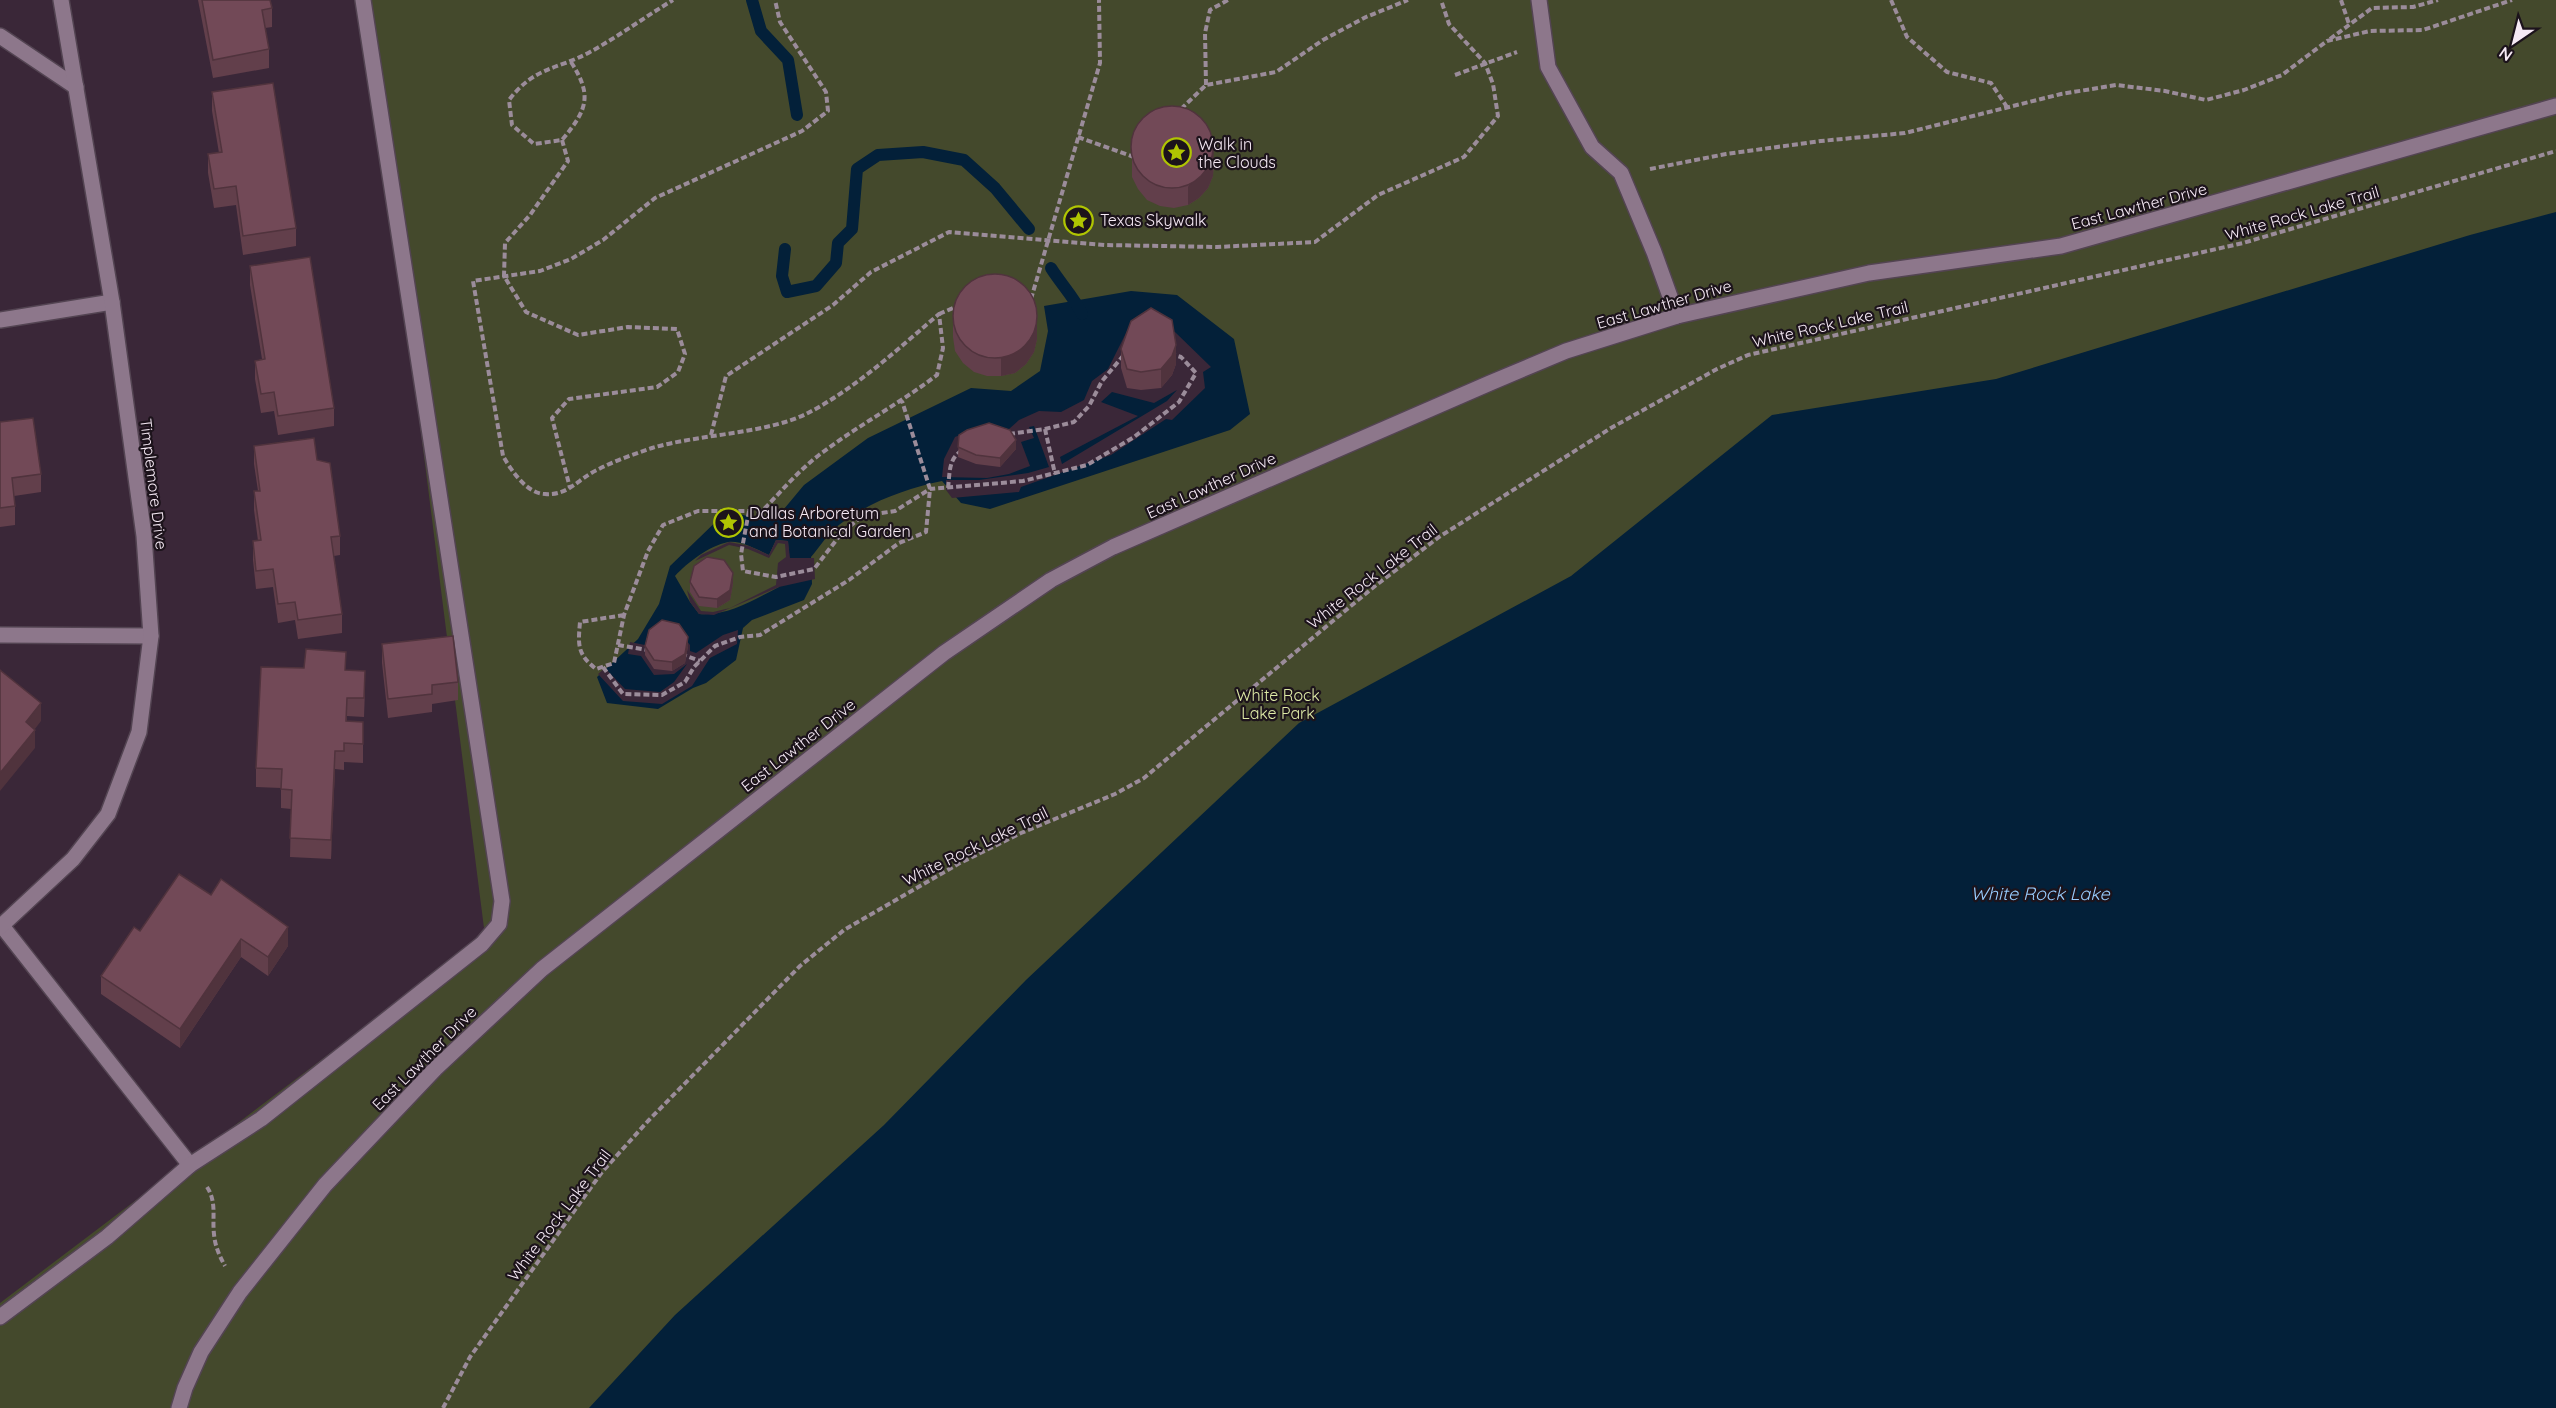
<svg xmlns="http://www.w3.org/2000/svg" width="2556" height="1408" font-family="Quicksand,sans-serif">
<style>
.green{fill:#44492c}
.water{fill:#032039;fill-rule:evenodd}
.pier{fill:#3a2738;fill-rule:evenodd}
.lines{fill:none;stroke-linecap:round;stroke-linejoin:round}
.stream{stroke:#032039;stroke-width:12}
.lane-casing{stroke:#534452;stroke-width:18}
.street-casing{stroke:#534452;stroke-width:18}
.path{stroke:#9b8c9a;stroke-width:4;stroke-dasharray:6 3;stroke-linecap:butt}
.lane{stroke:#8d778b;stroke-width:15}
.street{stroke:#8d778b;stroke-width:15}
.path-bridge{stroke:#9b8c9a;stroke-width:4;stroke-dasharray:6 3;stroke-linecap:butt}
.wall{fill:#623f4b}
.shaded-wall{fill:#50333d}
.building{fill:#724957;stroke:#50333d;stroke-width:1.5}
.labels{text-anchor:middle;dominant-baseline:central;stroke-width:4.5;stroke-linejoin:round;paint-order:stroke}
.poi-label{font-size:16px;fill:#f6eaf5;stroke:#1c131b;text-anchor:start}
.street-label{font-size:16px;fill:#f6eaf5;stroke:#1c131b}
.park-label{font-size:16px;fill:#dfeba7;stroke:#1c131b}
.water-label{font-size:18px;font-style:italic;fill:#98ccfe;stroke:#1c131b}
</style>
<rect width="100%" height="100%" fill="#3a2738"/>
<polygon class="green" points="366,0 2556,0 2556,1408 0,1408 0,1303 485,936"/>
<g class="water">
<polygon points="2556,212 2556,1408 589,1408 675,1315 884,1125 1026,980 1299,723 1571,576 1772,415 1996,379 2470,235"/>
<path d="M1131,291L1177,295L1234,339L1250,414L1230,430L990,509L961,503L942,481C904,489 866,503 835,528C826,536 819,548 811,557L812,584L804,600L752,620L743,628L736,660L706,683L693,688L658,709L607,703L597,677L638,639L659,604L670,566L728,510L759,520L779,515L804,485L868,438L971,388L1011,391L1040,371L1048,331L1044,306ZM776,540L788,541L789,558L779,587C753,600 729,616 699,614L690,602L675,576C688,562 709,546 728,542C741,540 758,550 769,555Z"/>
</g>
<g class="pier">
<path d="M1148,323L1175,332L1211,367L1203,372L1205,388L1172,420L1166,419L1111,455L1021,487L1019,492L952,498L946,490V480H979L1028,473L1049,467L1034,426L1029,427L1034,438L1021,442L1030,466L1009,474L987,478L942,477L944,459L955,437L977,428L1009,429L1019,420L1039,411L1061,412L1084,400L1092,381L1108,369L1127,331ZM1177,390L1167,401L1062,464L1060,457L1138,416L1101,402L1112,392L1154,403Z"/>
<polygon points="776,540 788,541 790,558 814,558 815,579 779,587 714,615 699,614 690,602 687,590 701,611 713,612 730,608 776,585 778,563 786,557 785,544 778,543 769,558 748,549 729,545 695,561 701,555 729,542 749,546 769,555"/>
<polygon points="738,630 737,644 710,658 692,686 662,704 623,701 598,674 605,668 625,689 660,692 674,682 687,664 674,674 654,675 641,656 628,654 630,642 645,645 679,631 690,645 690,651 696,653 723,635"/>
</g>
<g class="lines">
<g class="stream">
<polyline points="752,0 761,31 788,60 797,115"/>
<polyline points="785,249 782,276 787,292 816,286 836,263 838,243 852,229 857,169 878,155 923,152 964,160 995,188 1029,229"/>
<path d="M1051,268C1061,284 1074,297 1082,314"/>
</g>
<defs>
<g id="lane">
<polyline points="1539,0 1548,67 1592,147 1621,173 1654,252 1677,316"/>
<polyline points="0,36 76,87"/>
<polyline points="0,635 151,636"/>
<polyline points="2,926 190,1165"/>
<polyline points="0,1317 107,1237 190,1165 261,1119 482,944 499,924 502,901 363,0"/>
</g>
<g id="street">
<polyline points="0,320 112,302"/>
<polyline points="0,927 73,859 108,814 139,732 151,636 144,536 112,302 61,0"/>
<polyline points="179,1408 185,1388 201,1352 240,1292 325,1185 435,1069 542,969 944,653 1051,580 1113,547 1490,383 1566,351 1677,316 1869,273 2061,246 2556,106"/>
</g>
</defs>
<use href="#lane" class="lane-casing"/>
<use href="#street" class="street-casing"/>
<g class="path">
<polyline points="1891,0 1907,37 1947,72 1991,83 2007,107"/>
<polyline points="2341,0 2349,24"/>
<polyline points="2330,39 2372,8 2413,7 2438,0"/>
<path d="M571,62C593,96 587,110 562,140L534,144L512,125L509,100C535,66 557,70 590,52C619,36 645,17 673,0"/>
<polyline points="1455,75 1517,52"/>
<polyline points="1206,85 1205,33 1210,10 1228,0"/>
<polyline points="1181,109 1206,85 1276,72 1323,40 1366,17 1408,0"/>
<polyline points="1078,137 1134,157"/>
<polyline points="562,140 568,161 530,215 505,243 504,276 526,312 578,335 628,327 677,329 685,354 678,372 657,387 569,399 552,418 570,488"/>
<polyline points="1650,169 1726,154 1821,141 1905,133 2061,94 2116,85 2165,91 2206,100 2244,90 2282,75 2327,41 2370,31 2423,30 2512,0"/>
<polyline points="939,314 958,306"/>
<polyline points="1045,429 1055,474"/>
<polyline points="1009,434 1045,429 1074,422 1089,406 1102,381 1123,356"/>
<polyline points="711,435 726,376 833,305 871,272 949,232 1105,245 1217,247 1315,242 1378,195 1464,157 1498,116 1493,84 1485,63 1449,24 1441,0"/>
<path d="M948,488C950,473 948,458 963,450"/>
<polyline points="749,511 741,554 743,571 776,577 814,569 841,534 862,516 895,511 930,489 1023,481 1087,465 1134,437 1179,402 1196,373 1181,357 1171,354"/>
<path d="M624,615L580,622C578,645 577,654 596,669L614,663L624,615L648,551L663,525L698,511H762C781,492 798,471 819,455C857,426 899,404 937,375L943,348L939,314C898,349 856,388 808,413C767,434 699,434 652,448C634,454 614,461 597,470C578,479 568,496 545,494C527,494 511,470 503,456L473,281L540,271L571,259L603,240L655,198L802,131L828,111L826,92L780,22L775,0"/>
<polyline points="618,645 647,650"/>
<polyline points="681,654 700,661"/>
<polyline points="603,667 623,694 662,695 685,682 694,667 715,646 740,637 760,635 849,580 899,543 926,532 930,489 902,401"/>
<path d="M207,1187C217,1202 212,1218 214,1234C215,1246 219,1255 225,1266"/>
<polyline points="443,1408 470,1357 602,1172 648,1121 800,966 844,930 958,864 1021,833 1115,794 1144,778 1375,586 1439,537 1611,428 1717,369 1748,355 2243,243 2556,151"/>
</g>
<use href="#lane" class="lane"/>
<use href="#street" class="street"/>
<polyline class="path-bridge" points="1031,299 1100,63 1099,0"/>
</g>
<g class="wall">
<polygon points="198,0 270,0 272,8 272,27 265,28 269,49 269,68 213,78"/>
<polygon points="212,92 296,228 296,246 243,255 236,205 214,208 208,173 208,154 219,153 212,111"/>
<polygon points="1132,138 1214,162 1213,176 1208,188 1199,198 1188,205 1174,208 1160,206 1147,200 1138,189 1132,177"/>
<polygon points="250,266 334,408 334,426 278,435 274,411 261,413 255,379 255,361 262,359 250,285"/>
<polygon points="953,318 1037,339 1034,352 1026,364 1015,373 1001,376 987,376 974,372 963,363 955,351 953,337"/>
<polygon points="1121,349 1176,364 1172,375 1161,388 1141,390 1127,388 1121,368"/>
<polygon points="0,422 41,474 41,492 14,496 15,506 15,525 0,527"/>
<polygon points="959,435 1016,449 1000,467 976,464 958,457"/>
<polygon points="254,446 317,460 340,536 340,555 334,556 342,614 342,633 298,639 295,620 278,623 273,587 256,589 253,560 253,541 258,541 254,510 254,491 258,491 254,464"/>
<polygon points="690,582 733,583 730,600 717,608 699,606 690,592"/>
<polygon points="382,644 458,682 458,700 432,704 432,712 388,718 382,663"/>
<polygon points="645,646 688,646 685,663 672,671 654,669 645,655"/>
<polygon points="346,670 365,689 364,717 347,716 347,721 363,722 363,763 344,762 344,770 335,769 331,859 290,857 291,809 281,808 281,788 256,787 256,768"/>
<polygon points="179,874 288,946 268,976 241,957 180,1048 101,994 101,976 140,931"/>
</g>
<g class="shaded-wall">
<polygon points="1214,143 1213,176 1208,188 1199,198 1188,205 1188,187"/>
<polygon points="1037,320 1037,339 1034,352 1026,364 1015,373 1001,376 1001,358"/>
<polygon points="1176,345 1176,364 1172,375 1161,388 1161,369"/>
<polygon points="1016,440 1016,449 1000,467 1000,458"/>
<polygon points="733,573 733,583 730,600 717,608 717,599"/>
<polygon points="688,637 688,646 685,663 672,671 672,662"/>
<polygon points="41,703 41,721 28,738 35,730 35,748 0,791 0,773 26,722"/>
<polygon points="335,751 335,769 331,859 331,840"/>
<polygon points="288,927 288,946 268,976 268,957"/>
<polygon points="241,939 241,957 180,1048 180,1029"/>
</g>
<g class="building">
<polygon points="202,0 270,0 272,8 262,10 269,49 213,60"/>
<polygon points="273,83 296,228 243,236 236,186 214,189 208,154 222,152 212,92"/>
<circle cx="1172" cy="147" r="41"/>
<polygon points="310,257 334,408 278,416 274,392 261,394 255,361 265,359 250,266"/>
<circle cx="995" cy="316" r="42"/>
<polygon points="1151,308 1172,320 1176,345 1172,356 1161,369 1141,372 1127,369 1121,349 1131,321"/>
<polygon points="33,418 41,474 12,478 15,506 0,508 0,422"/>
<polygon points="989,423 1010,430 1016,440 1000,458 976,455 958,447 959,435 967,430"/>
<polygon points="314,438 317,460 330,463 340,536 331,537 342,614 298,620 295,602 278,604 273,569 256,571 253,541 261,540 254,491 260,491 254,446"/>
<polygon points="707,557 724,560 733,573 730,590 717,599 699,597 690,582 694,566"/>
<polygon points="662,620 679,624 688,637 685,654 672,662 654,660 645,646 649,630"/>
<polygon points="453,636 458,682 432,685 432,694 388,699 382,644"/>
<polygon points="306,649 346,652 345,670 365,671 364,698 347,698 346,721 363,722 363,744 344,743 344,751 335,751 331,840 290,838 292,790 281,789 282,769 256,768 261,667 304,668"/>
<polygon points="0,670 41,703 26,722 35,730 0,773"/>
<polygon points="179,874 211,895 221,879 288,927 268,957 241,939 180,1029 101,976 134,927 140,931"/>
</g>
<defs>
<symbol id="sight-ring" viewBox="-11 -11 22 22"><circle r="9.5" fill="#1c131b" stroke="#b0c502" stroke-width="1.5"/><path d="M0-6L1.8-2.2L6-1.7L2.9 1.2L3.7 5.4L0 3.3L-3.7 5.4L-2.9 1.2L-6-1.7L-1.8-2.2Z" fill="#b0c502"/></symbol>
</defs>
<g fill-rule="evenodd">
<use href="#sight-ring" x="1160" y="136" width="33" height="33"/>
<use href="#sight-ring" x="1062" y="204" width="33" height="33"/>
<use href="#sight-ring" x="712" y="506" width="33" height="33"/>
</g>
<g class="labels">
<g class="poi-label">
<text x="1198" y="144">Walk in<tspan x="1198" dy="18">the Clouds</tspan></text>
<text x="1100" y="220">Texas Skywalk</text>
<text x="749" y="513">Dallas Arboretum<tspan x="749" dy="18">and Botanical Garden</tspan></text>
</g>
<g class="street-label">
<text transform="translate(2139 206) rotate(-15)">East Lawther Drive</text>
<text transform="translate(2302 213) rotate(-16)">White Rock Lake Trail</text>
<text transform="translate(1664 304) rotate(-16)">East Lawther Drive</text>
<text transform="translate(1830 324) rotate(-13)">White Rock Lake Trail</text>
<text transform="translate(154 484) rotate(83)">Timplemore Drive</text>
<text transform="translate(1211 485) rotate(-24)">East Lawther Drive</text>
<text transform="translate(1372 576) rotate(-38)">White Rock Lake Trail</text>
<text transform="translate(798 745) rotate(-38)">East Lawther Drive</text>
<text transform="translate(975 846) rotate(-26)">White Rock Lake Trail</text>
<text transform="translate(424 1058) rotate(-45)">East Lawther Drive</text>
<text transform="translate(559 1215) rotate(-53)">White Rock Lake Trail</text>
</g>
<g class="park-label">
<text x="1278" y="695">White Rock<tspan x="1278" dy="18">Lake Park</tspan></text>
</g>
<g class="water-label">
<text x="2040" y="893">White Rock Lake</text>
</g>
</g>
<g transform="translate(2514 42) rotate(215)" stroke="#1c131b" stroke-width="4.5" paint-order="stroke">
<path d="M0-4.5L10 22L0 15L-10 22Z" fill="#f6eaf5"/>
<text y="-9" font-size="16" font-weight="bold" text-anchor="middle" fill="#f6eaf5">N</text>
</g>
</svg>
